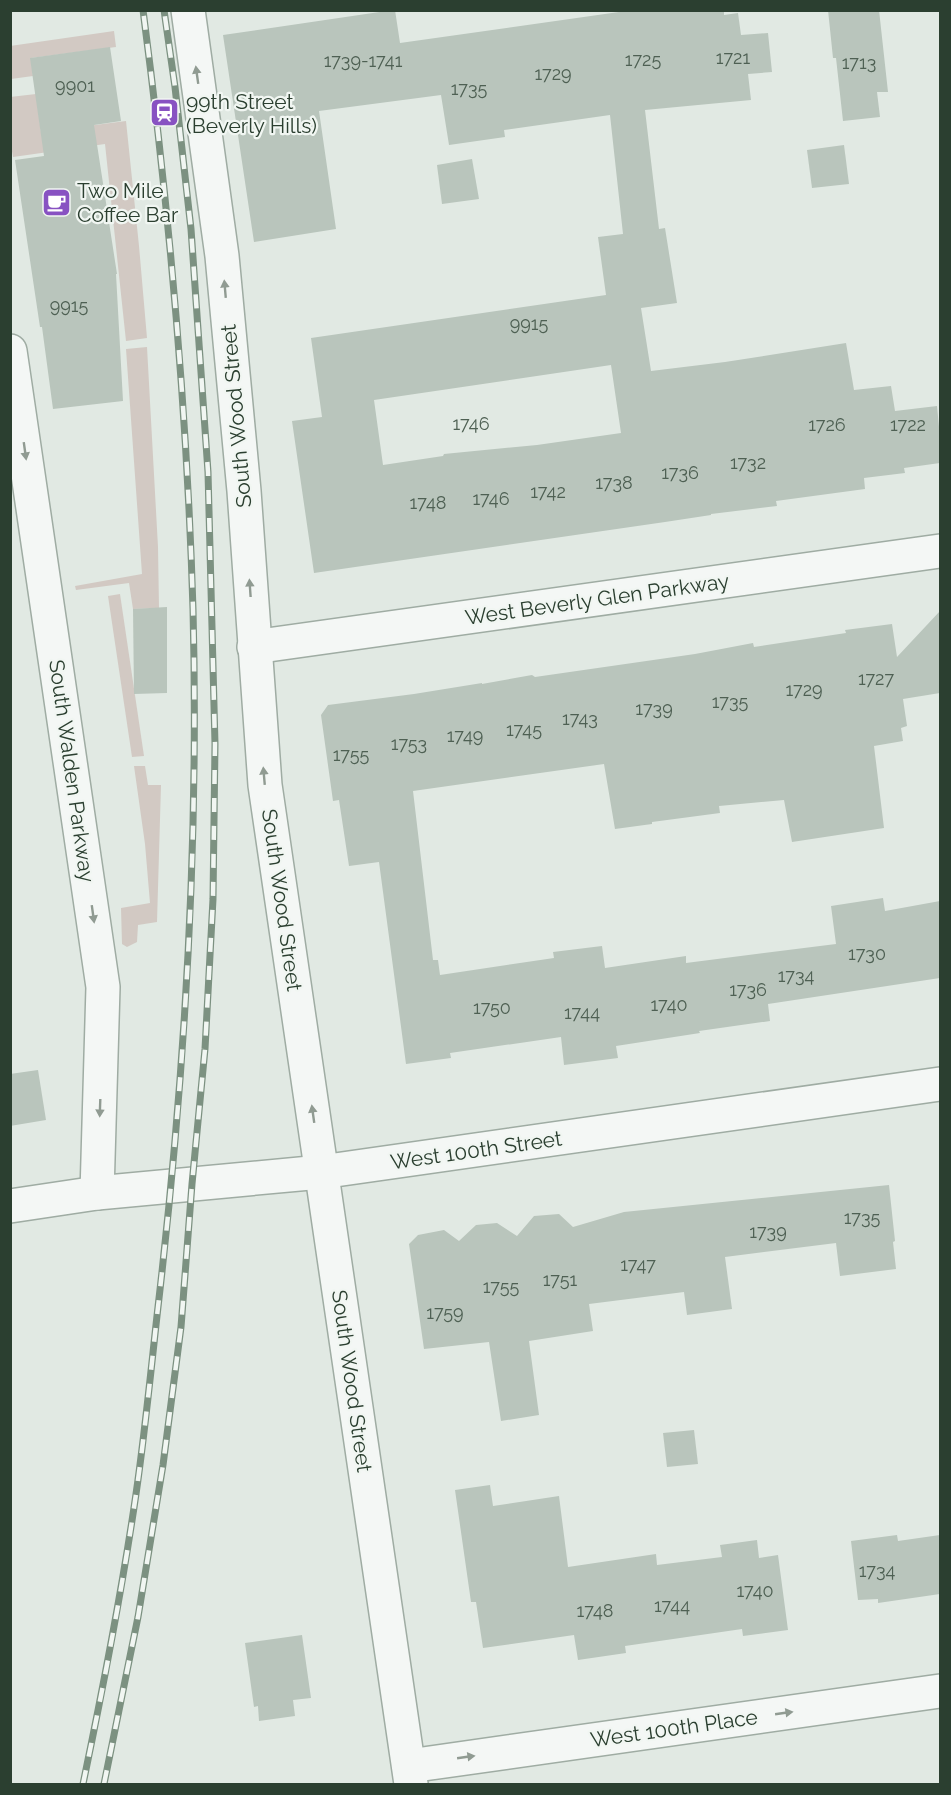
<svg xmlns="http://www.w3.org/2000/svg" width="951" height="1795" font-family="Raleway,sans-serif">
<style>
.green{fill:#d2c9c3}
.building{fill:#b9c5bc;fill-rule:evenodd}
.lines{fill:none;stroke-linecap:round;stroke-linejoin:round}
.minor-casing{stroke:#9faca3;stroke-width:36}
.minor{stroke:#f4f7f5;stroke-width:33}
.rail-casing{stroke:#7c9181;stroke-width:7}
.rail{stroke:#f1f6f2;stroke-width:4.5;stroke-dasharray:14;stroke-linecap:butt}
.oneway{fill:#909b92}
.labels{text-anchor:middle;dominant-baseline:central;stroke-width:4.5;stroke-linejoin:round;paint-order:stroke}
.number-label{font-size:18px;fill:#4e6053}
.poi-label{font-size:21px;fill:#2b3f30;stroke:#f1f6f2;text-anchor:start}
.street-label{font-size:21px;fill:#2b3f30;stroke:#f1f6f2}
</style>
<rect width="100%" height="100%" fill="#e1e9e3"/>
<g class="green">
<polygon points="114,31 116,47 31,58 33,76 11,79 10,46"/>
<polygon points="36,94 41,132 126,121 139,246 147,338 126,341 105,144 13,157 10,140 10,97"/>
<polygon points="147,347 158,547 159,608 133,609 129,583 76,590 75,586 142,574 126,349"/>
<polygon points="120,594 144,756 132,757 108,596"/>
<polygon points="134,766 145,766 148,785 161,785 157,922 138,925 137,942 127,947 122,944 121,908 150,903 145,844"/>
</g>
<g class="building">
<path d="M393,10H395L400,43L633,10H724V15L738,13L741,35L768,33L772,72L748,74L751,100L645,110L659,229L665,228L677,303L641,308L651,371L725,362L846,343L854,390L891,386L895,411L937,406L940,437V463L904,468L905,473L864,478L865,489L776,501L777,506L711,514V515L665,522L314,573L292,421L322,417L311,338L606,295L598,237L623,234L610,115L504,130L505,137L449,145L441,95L319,111L336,229L254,242L223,35ZM611,365L621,433L537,445L444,454L443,456L383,465L374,400Z"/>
<polygon points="828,10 879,10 888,92 877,92 880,117 843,121 836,58 833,58"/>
<polygon points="110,47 121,121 94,125 117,274 116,274 123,401 53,409 42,327 40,327 15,160 44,156 30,58"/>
<polygon points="844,145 849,184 812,188 807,150"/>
<polygon points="472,159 479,199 442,204 437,165"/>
<polygon points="167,607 167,693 134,694 133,609"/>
<polygon points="940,611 940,693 903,699 907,726 901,728 903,741 874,746 884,828 792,842 784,800 719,806 720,813 652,822 652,824 615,829 604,764 413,791 433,960 438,960 440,975 554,958 553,952 602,946 605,968 686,956 686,963 836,944 831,906 883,898 885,911 940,901 940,978 768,1004 770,1021 699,1031 700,1033 616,1046 618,1058 564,1065 561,1037 450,1053 451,1058 406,1064 379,862 349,866 339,800 333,801 321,715 328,705 414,694 482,683 482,684 532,675 535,677 695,654 753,643 754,647 846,633 845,630 892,624 897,657"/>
<polygon points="38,1070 46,1120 10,1126 10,1074"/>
<polygon points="889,1185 895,1241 893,1242 896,1269 840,1276 836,1243 725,1257 732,1309 687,1315 684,1292 589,1304 593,1331 529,1341 539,1415 501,1421 489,1342 424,1349 409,1244 418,1235 444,1230 459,1241 476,1225 497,1223 517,1236 534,1216 559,1214 573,1227 624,1212"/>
<polygon points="694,1430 698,1464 667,1467 663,1433"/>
<polygon points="490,1485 493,1506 559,1496 568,1567 656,1554 657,1565 722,1557 720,1545 757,1540 759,1558 778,1555 788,1630 743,1636 742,1629 625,1646 626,1653 578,1660 574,1635 483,1648 476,1602 471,1602 455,1490"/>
<polygon points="897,1535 898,1541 940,1535 940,1594 878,1603 878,1599 858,1600 851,1541"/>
<polygon points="302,1635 311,1698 293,1700 295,1716 259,1721 258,1706 254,1707 245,1643"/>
</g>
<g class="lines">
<defs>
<g id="minor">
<polyline points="188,10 222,256 244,491 265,785 411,1784"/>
<polyline points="10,351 103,987 97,1193"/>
<polyline points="254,647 940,551"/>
<polyline points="10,1206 97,1193 321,1172 940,1084"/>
<polyline points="409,1766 940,1691"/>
</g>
</defs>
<use href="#minor" class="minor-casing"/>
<use href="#minor" class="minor"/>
<defs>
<g id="rail">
<path d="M83,1784C103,1688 122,1591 136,1494C145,1432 151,1369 158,1307C185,1075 199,842 193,609C187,409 169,209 143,10"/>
<polyline points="104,1784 138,1617 163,1465 181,1327 192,1184 205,1049 213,899 215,744 208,472 191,229 175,87 164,10"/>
</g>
</defs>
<use href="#rail" class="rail-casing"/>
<use href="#rail" class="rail"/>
</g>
<defs><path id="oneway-solid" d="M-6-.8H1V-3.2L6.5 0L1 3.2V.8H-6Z" transform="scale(1.5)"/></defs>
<g class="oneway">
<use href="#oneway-solid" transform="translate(197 75) rotate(-98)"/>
<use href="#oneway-solid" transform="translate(225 289) rotate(-95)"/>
<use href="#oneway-solid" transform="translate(25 451) rotate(82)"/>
<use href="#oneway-solid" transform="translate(250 588) rotate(-94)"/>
<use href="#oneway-solid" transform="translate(264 776) rotate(-95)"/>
<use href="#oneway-solid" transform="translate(93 914) rotate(82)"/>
<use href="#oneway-solid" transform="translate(100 1108) rotate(92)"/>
<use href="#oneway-solid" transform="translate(313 1114) rotate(-98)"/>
<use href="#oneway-solid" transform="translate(784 1713) rotate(-8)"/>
<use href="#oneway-solid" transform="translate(466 1757) rotate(-8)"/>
</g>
<defs>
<symbol id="station-square" viewBox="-11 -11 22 22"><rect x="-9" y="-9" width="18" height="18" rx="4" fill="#8852c2" stroke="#f1f6f2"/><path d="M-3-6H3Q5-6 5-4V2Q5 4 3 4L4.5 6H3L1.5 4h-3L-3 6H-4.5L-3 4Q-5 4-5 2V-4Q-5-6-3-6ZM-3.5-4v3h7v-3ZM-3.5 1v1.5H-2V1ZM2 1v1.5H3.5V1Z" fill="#fff"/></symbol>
<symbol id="cafe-square" viewBox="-11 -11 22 22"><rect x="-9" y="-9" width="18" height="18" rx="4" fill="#8852c2" stroke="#f1f6f2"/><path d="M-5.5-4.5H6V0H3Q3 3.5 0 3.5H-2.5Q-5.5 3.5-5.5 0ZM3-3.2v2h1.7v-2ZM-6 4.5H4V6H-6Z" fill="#fff"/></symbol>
</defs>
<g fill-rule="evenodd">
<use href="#station-square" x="148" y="96" width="33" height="33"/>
<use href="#cafe-square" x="40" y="186" width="33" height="33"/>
</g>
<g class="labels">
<g class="number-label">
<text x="733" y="57">1721</text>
<text x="643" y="59">1725</text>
<text x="363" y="60">1739-1741</text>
<text x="859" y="62">1713</text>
<text x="553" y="73">1729</text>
<text x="75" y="85">9901</text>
<text x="469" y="88">1735</text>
<text x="69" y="305">9915</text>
<text x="529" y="323">9915</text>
<text x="471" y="423">1746</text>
<text x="827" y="424">1726</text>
<text x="908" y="424">1722</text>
<text x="748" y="462">1732</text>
<text x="680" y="472">1736</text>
<text x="614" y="482">1738</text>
<text x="548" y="491">1742</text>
<text x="491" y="498">1746</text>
<text x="428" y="502">1748</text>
<text x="876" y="678">1727</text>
<text x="804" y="689">1729</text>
<text x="730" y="701">1735</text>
<text x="654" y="708">1739</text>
<text x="580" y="718">1743</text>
<text x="524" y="729">1745</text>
<text x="465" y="735">1749</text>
<text x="409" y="743">1753</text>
<text x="351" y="754">1755</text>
<text x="867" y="953">1730</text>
<text x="796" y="975">1734</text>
<text x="748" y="989">1736</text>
<text x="669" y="1004">1740</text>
<text x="492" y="1007">1750</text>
<text x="582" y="1012">1744</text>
<text x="862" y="1217">1735</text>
<text x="768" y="1231">1739</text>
<text x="638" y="1264">1747</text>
<text x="560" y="1279">1751</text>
<text x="501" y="1286">1755</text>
<text x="445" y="1312">1759</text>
<text x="877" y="1570">1734</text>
<text x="755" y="1590">1740</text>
<text x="672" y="1605">1744</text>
<text x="595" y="1610">1748</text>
</g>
<g class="poi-label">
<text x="186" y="101">99th Street<tspan x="186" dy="24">(Beverly Hills)</tspan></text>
<text x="77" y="190">Two Mile<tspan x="77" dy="24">Coffee Bar</tspan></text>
</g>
<g class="street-label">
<text transform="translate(236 416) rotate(-95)">South Wood Street</text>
<text transform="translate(597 599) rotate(-8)">West Beverly Glen Parkway</text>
<text transform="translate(72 771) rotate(82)">South Walden Parkway</text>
<text transform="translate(282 900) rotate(82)">South Wood Street</text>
<text transform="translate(476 1150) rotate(-8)">West 100th Street</text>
<text transform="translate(352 1381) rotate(82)">South Wood Street</text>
<text transform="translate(674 1728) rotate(-8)">West 100th Place</text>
</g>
</g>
<rect width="951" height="1795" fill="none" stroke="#2b3f30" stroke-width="24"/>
</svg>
